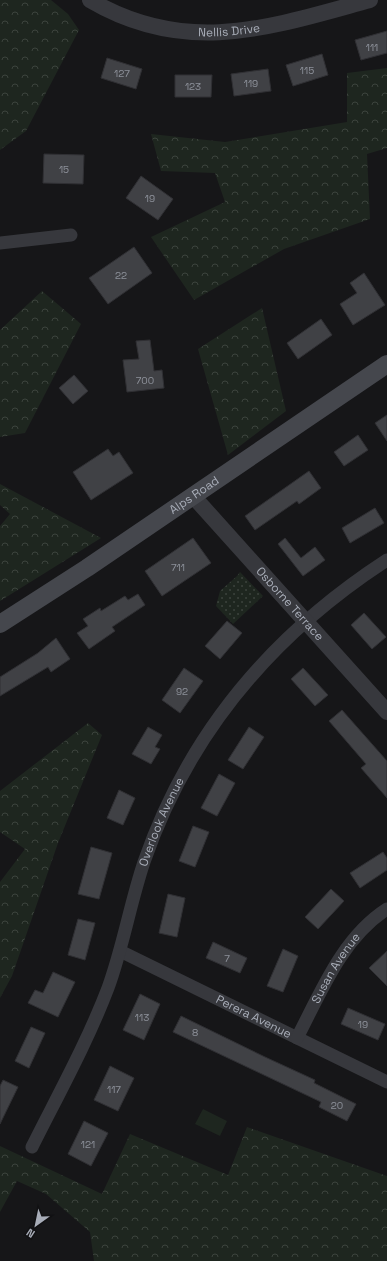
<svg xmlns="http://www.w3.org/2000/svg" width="387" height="1261" font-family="'Space Grotesk',sans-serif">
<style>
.green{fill:url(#green-dots)}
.forest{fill:url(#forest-crowns)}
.pitch{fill:#1e261f}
.building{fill:#404145;stroke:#303034}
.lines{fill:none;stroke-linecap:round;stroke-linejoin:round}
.minor{stroke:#37383d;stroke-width:13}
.tertiary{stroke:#37383d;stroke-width:16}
.secondary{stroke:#45474d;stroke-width:18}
.labels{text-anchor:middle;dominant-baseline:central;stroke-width:3.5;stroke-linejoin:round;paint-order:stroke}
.number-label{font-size:10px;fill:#8e929b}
.street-label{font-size:12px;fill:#a8adb8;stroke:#111113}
</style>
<defs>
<pattern id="green-dots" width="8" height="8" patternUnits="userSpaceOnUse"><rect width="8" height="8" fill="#1e261f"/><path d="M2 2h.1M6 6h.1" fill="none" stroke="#3c433d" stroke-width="1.8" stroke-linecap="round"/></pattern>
<pattern id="forest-crowns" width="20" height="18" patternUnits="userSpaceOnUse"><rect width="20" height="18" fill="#1e261f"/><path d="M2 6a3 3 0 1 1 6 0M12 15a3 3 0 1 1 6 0" fill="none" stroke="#3c433d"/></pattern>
</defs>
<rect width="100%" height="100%" fill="#161618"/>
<polygon class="green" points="240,572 263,596 233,624 216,606 220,591 237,576"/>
<g class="forest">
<polygon points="0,0 51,0 68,14 79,30 26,131 0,150"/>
<polygon points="387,68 387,148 367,154 370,219 284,249 194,300 151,237 225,202 215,173 161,171 151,134 225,142 347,122 347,73"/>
<polygon points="42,291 81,324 25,433 0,437 0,330"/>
<polygon points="262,308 286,411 228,455 198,349"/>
<polygon points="0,484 101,538 0,601 0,526 10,514 0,505"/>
<polygon points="88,723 102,735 58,843 12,976 0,998 0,882 25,849 0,832 0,791"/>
<polygon points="247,1127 387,1176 387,1261 94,1261 90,1232 46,1194 17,1181 0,1212 0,1146 102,1194 130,1134 228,1175"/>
</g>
<polygon class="pitch" points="203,1109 227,1121 220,1136 195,1124"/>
<g class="building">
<polygon points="387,31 387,53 361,60 355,40"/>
<polygon points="322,54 328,75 293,86 286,65"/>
<polygon points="107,58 142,69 136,89 101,78"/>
<polygon points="268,69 271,91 234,96 231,74"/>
<polygon points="175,75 212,75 211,97 175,97"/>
<polygon points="44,154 84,155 83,184 43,183"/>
<polygon points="141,176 173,199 158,220 126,198"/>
<polygon points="134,247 152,273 108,304 89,278"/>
<polygon points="364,273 385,305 353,325 340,304 357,293 350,283"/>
<polygon points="321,319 332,335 298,359 287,343"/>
<polygon points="150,340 154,371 162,370 164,388 127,392 123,360 139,359 136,341"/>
<polygon points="74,375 88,391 73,404 59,388"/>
<polygon points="387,415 387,441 375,423"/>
<polygon points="358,435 368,450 344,466 334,452"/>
<polygon points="108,449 113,456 119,452 133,473 91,500 73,472"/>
<polygon points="309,471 321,488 299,504 297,501 255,530 245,516"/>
<polygon points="375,508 384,523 350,543 342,528"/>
<polygon points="193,538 211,563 162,596 145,571"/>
<polygon points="285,538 301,558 315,547 325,560 303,576 278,544"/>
<polygon points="138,594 145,605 112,627 115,631 89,649 77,633 88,626 83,619 100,608 101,611 125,596 128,600"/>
<polygon points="364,613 386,637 372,649 351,625"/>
<polygon points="227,621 242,633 220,659 205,646"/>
<polygon points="56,638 70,659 51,672 48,667 0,696 0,677 38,653"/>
<polygon points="184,668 203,681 180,713 162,700"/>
<polygon points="303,668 328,695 315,706 291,679"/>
<polygon points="342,710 387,761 387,798 361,768 366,764 329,721"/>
<polygon points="148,727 162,735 155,747 160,749 151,764 132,754"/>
<polygon points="249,727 264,737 243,769 228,760"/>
<polygon points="219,774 235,783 217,816 201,808"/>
<polygon points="119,790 135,798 123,825 107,818"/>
<polygon points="193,826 209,832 195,867 179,861"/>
<polygon points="91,847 112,853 99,899 78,894"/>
<polygon points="383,852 387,858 387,870 360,888 350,873"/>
<polygon points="331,889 344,901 318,929 305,917"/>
<polygon points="168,894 185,898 177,937 159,933"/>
<polygon points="78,919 95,923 85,960 68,955"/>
<polygon points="213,942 247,958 240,973 206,958"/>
<polygon points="283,949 298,956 283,992 267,986"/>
<polygon points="387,951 387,986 369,968"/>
<polygon points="53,972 75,982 58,1017 28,1003 35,990 43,993"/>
<polygon points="140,994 160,1004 144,1040 123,1030"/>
<polygon points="348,1008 385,1024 378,1040 341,1024"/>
<polygon points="181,1016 265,1057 315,1080 314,1083 356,1104 347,1121 319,1107 321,1102 173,1032"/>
<polygon points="31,1027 45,1033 29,1068 15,1061"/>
<polygon points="110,1066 134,1078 118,1111 94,1100"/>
<polygon points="3,1080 18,1087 0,1124 0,1086"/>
<polygon points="84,1121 108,1133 91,1166 68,1154"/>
</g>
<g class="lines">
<g class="minor">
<polyline points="0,243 71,235"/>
<path id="s1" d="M120,951L387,1082"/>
<path id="s2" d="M297,1038C321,992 342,938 387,909"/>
<path id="s3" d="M32,1147C58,1095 87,1043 108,988C123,947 130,904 144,862C189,732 273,634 387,560"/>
</g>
<g class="tertiary">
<path id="s4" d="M90,0C187,57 271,27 370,0"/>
<path id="s5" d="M193,496L387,712"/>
</g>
<path class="secondary" id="s6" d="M0,624L87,568L387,364"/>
</g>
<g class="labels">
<g class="number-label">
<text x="372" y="47">111</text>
<text x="307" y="70">115</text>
<text x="122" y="73">127</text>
<text x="251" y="83">119</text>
<text x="193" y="86">123</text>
<text x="64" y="169">15</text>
<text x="150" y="198">19</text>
<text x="121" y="275">22</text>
<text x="145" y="380">700</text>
<text x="178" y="567">711</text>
<text x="182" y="691">92</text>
<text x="227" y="958">7</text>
<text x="142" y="1017">113</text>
<text x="363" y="1024">19</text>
<text x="195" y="1032">8</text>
<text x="114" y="1089">117</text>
<text x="337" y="1105">20</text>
<text x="88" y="1144">121</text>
</g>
<g class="street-label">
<text stroke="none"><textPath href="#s4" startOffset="145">Nellis Drive</textPath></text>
<text stroke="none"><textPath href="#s6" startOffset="233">Alps Road</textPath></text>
<text stroke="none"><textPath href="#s5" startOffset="145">Osborne Terrace</textPath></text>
<text stroke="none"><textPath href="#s3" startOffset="351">Overlook Avenue</textPath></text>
<text stroke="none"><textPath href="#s2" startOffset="80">Susan Avenue</textPath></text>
<text stroke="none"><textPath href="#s1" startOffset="149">Perera Avenue</textPath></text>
</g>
</g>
<g transform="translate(36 1225) rotate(213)" stroke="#111113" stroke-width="3" paint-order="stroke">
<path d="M0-3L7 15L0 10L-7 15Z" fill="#a8adb8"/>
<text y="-6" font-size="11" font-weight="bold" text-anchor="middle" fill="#a8adb8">N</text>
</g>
</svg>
